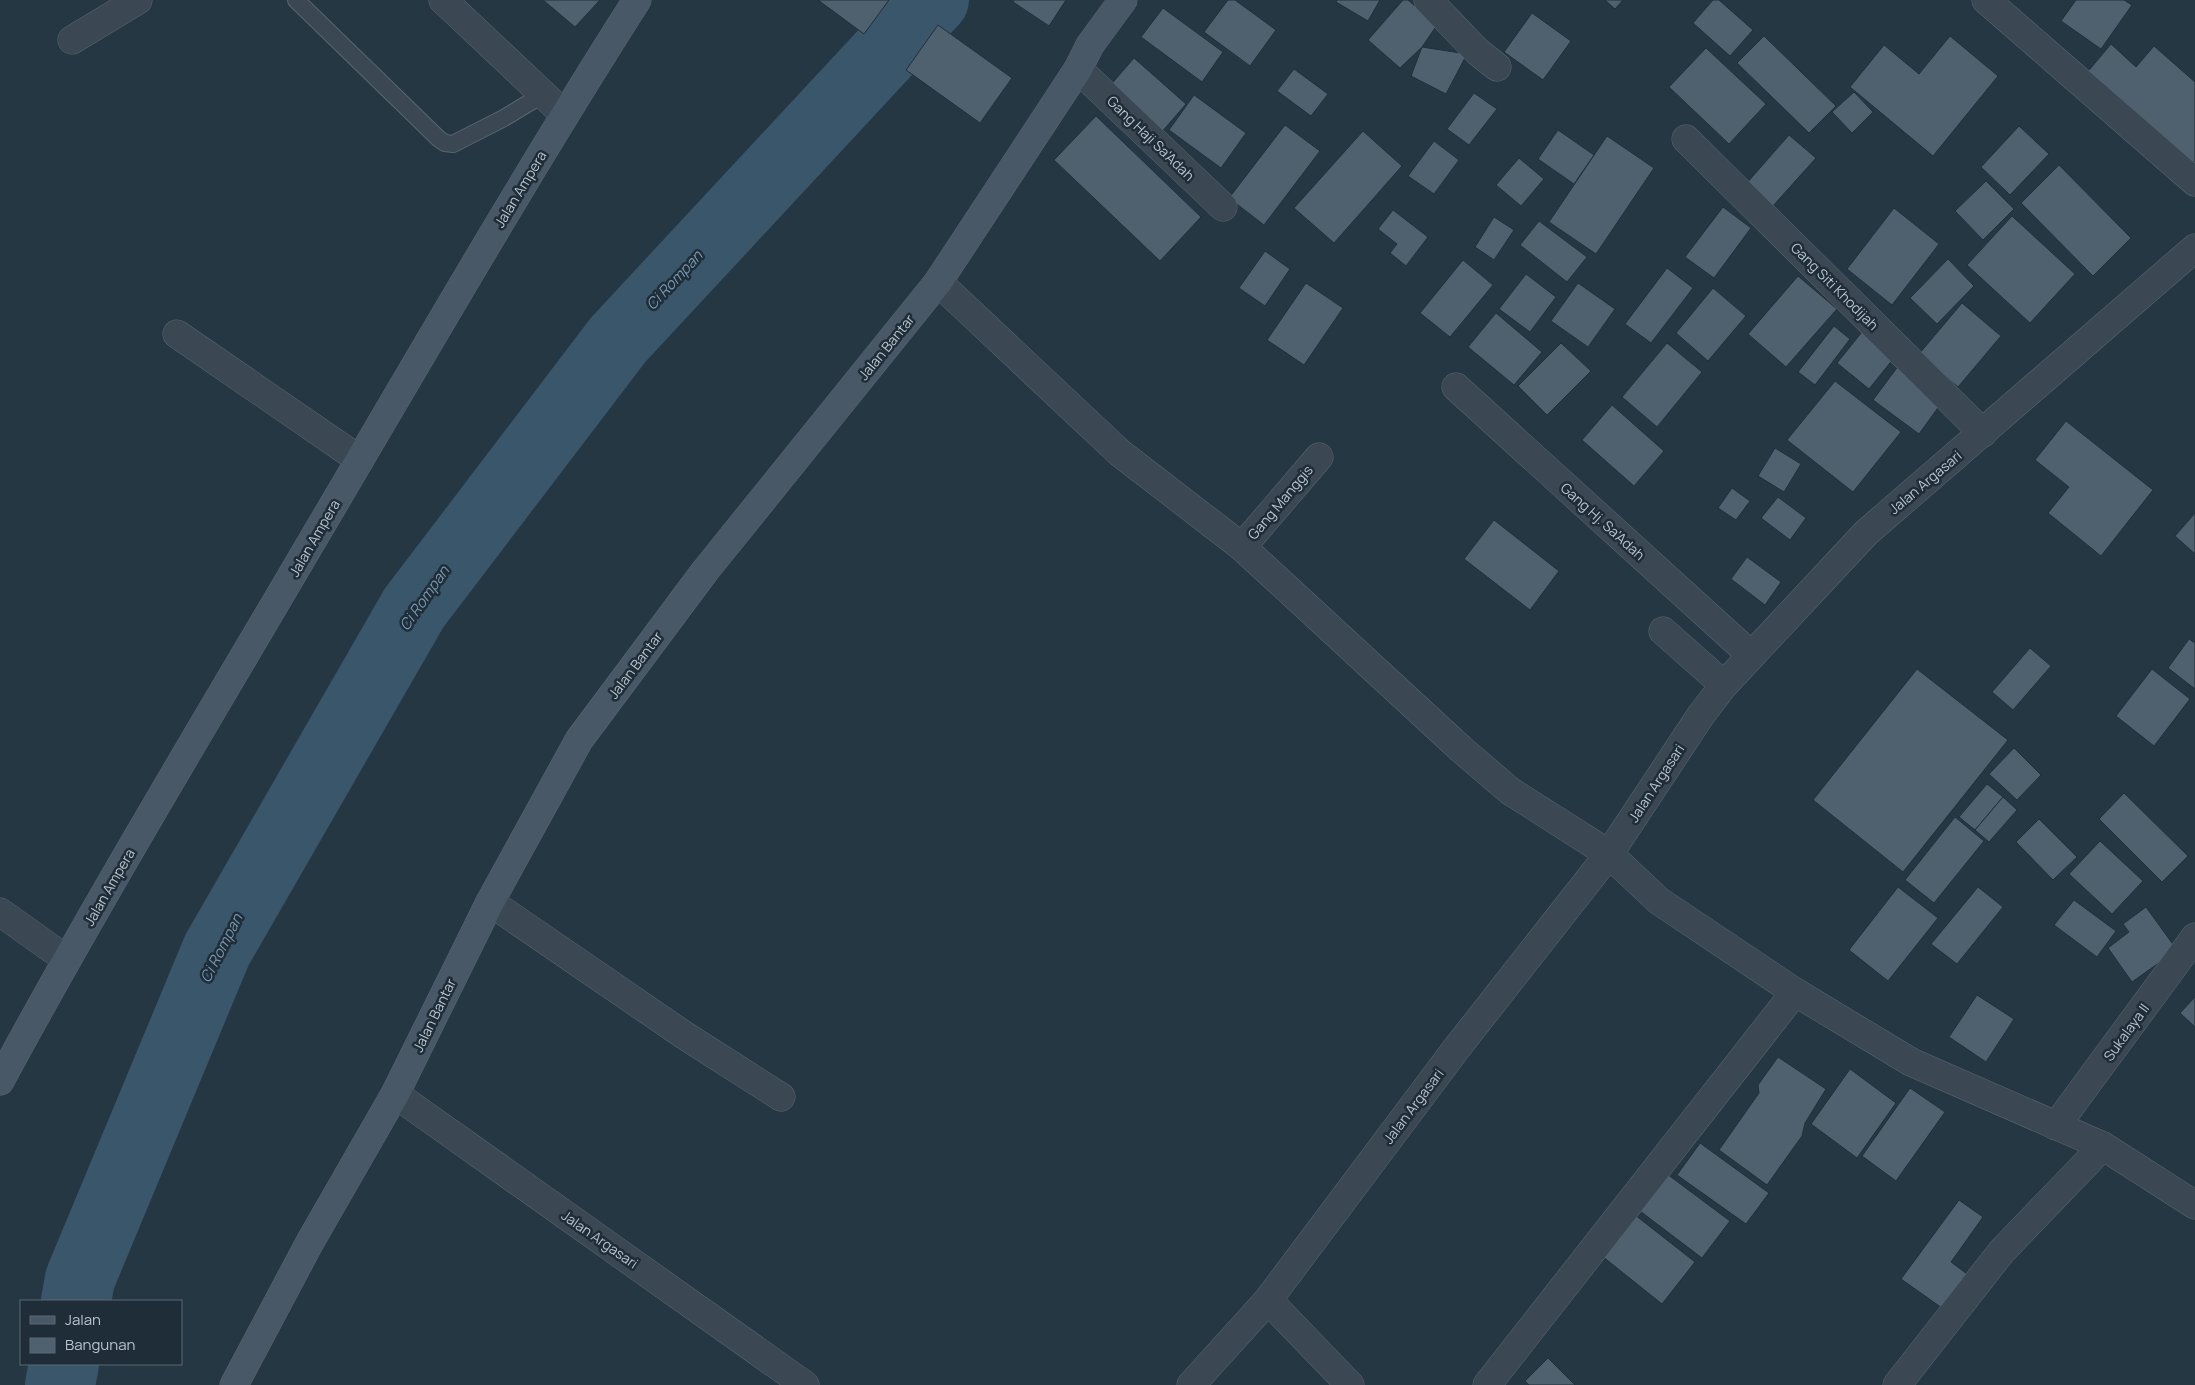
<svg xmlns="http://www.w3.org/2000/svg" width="2195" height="1385" font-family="Manrope,sans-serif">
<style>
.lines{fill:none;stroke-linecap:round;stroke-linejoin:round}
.river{stroke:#3a566b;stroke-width:70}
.building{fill:#4f616f;stroke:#212f3b}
.lane-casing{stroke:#596671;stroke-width:18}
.street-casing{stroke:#596671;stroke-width:29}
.secondary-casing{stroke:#596671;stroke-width:29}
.lane{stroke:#3b4853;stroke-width:16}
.street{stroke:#3b4853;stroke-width:28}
.secondary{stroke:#495866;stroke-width:28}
.labels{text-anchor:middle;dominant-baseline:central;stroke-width:5;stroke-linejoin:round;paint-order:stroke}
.street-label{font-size:14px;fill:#b8c3cd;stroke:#1f2d39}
.water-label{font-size:15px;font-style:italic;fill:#7898b1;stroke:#1f2d39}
</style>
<rect width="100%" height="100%" fill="#263744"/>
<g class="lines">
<g class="river">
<polyline points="76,1301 80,1279 217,950 414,608 618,340 934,0"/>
<polyline points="60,1385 64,1364"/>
</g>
</g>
<g class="building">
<polygon points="543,0 600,0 575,27"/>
<polygon points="818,0 889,0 864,34"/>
<polygon points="1014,0 1066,0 1049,26 1013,2"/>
<polygon points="1228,0 1235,0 1276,30 1250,66 1204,32"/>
<polygon points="1337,0 1380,0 1368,21 1336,2"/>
<polygon points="1403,0 1408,0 1437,25 1422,47 1400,68 1368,40"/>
<polygon points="1605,0 1623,0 1615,9"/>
<polygon points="1713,0 1719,0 1753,30 1730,56 1693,23"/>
<polygon points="2076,0 2124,0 2132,5 2101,49 2061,21"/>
<polygon points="1163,8 1223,52 1202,82 1141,37"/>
<polygon points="1532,13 1571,41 1543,80 1504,52"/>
<polygon points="938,25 1012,78 980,123 906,70"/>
<polygon points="1764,36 1836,106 1809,133 1737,63"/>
<polygon points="1950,36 1998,76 1933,156 1850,87 1884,45 1919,74"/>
<polygon points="2111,44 2136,67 2154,46 2195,82 2195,170 2085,75"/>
<polygon points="1422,47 1467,54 1446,94 1411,76"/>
<polygon points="1706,48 1766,104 1729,144 1669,87"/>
<polygon points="1134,58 1186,104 1160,134 1108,88"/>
<polygon points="1294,69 1328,94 1311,116 1277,91"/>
<polygon points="1854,92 1873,112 1852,133 1832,112"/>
<polygon points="1474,93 1497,109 1469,145 1447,129"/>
<polygon points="1194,95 1246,133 1221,168 1169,130"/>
<polygon points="1096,116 1201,217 1160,261 1054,160"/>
<polygon points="1285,125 1320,151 1264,225 1229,198"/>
<polygon points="2019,126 2049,154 2010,195 1981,167"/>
<polygon points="1558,130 1594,155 1574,184 1538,159"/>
<polygon points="1363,131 1402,166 1334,243 1294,208"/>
<polygon points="1789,135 1816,158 1772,207 1746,184"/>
<polygon points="1607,136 1654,168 1596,254 1549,222"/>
<polygon points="1434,141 1459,160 1434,194 1408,176"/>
<polygon points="1519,158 1544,179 1521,206 1496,185"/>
<polygon points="2059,165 2131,238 2093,276 2021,203"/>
<polygon points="1986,181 2014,209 1983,240 1955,211"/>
<polygon points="1723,207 1751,228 1714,278 1685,257"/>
<polygon points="1894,208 1939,244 1892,305 1847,269"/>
<polygon points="1393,210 1428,237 1406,266 1390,253 1397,244 1378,229"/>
<polygon points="2012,216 2075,274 2030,323 1967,265"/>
<polygon points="1494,217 1514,230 1494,260 1475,247"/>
<polygon points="1539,221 1587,257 1567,282 1520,245"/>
<polygon points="1265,251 1290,269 1265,306 1239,288"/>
<polygon points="1948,259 1974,286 1937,324 1910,298"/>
<polygon points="1463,260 1493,285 1450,337 1420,313"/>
<polygon points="1667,268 1693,288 1651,343 1625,324"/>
<polygon points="1526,274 1556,297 1530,332 1499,309"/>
<polygon points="1798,276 1837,309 1786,367 1748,334"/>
<polygon points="1306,283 1343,308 1304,365 1267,340"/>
<polygon points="1578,283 1615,309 1588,347 1551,321"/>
<polygon points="1713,288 1746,316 1708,361 1676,333"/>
<polygon points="1962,303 2001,336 1958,387 1919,354"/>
<polygon points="1496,313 1542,352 1514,385 1468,347"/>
<polygon points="1834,326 1850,339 1815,385 1798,372"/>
<polygon points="1866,327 1898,353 1869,389 1837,363"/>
<polygon points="1561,343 1591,371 1547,415 1518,386"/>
<polygon points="1667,343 1702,372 1657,427 1622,397"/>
<polygon points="1899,365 1945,398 1919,434 1873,400"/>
<polygon points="1835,381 1901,432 1853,492 1787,440"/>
<polygon points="1612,405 1664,451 1634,486 1582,440"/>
<polygon points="2066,421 2153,490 2101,556 2048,513 2069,487 2035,460"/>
<polygon points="1775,448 1801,464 1784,492 1758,476"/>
<polygon points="1732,488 1750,501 1736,520 1718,508"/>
<polygon points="1778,497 1806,518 1790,540 1761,518"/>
<polygon points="2195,513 2195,554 2175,536"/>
<polygon points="1494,520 1559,571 1530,610 1464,559"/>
<polygon points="1747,557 1781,582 1765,605 1731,579"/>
<polygon points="2189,639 2195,643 2195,689 2168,668"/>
<polygon points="2030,648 2051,666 2013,710 1992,692"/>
<polygon points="1917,669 2008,740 1903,872 1813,800"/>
<polygon points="2152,669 2190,699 2154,746 2116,716"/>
<polygon points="2014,748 2041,775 2017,800 1989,774"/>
<polygon points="1987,784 2003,797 1975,830 1959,817"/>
<polygon points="2124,793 2188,856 2162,882 2099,819"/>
<polygon points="2003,797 2017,810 1989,842 1975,830"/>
<polygon points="1955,817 1984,841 1934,903 1905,880"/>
<polygon points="2039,819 2077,857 2053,880 2016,842"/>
<polygon points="2100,841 2143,881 2112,914 2069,874"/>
<polygon points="1898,887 1938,918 1888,981 1849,950"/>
<polygon points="1978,887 2003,907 1957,964 1931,944"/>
<polygon points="2074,900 2116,931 2097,957 2054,925"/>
<polygon points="2146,907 2177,950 2132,982 2108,948 2129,932 2123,924"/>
<polygon points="1977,995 2014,1019 1986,1062 1949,1037"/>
<polygon points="2195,997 2195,1027 2180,1013"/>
<polygon points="1778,1057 1826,1089 1805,1123 1802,1136 1767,1185 1719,1150 1759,1093 1758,1085"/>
<polygon points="1850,1069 1896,1103 1857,1158 1811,1124"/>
<polygon points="1910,1088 1945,1112 1896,1181 1862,1156"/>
<polygon points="1700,1143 1769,1193 1746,1224 1677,1175"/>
<polygon points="1663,1171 1730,1221 1702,1258 1636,1208"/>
<polygon points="1959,1200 1983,1217 1951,1262 1967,1274 1942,1308 1901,1279"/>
<polygon points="1630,1211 1695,1262 1662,1304 1597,1252"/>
<polygon points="1548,1358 1575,1385 1529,1385 1525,1381"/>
</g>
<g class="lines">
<defs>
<polyline id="lane" points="296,0 439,139 445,143 453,144 504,118 542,95"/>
<g id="street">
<polyline points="443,0 564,114"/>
<polyline points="1428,0 1478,52 1497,67"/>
<polyline points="1986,0 2195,182"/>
<polyline points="72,40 138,0"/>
<polyline points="1078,69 1223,207"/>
<polyline points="1686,139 1983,433"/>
<polyline points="938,282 1120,453 1242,547 1461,749 1510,791 1609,854 1659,901 1795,992 1911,1062 2103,1146 2195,1205"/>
<polyline points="177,334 360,460"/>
<polyline points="1456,387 1751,655"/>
<polyline points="1242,547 1319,457"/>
<polyline points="1663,631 1724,685"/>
<polyline points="490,902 684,1035 781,1097"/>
<polyline points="0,912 66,959"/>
<polyline points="395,1094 805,1385"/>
<polyline points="2056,1126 2195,937"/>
<polyline points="1268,1300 1350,1385"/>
<polyline points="1191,1385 1268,1300 1456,1049 1609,854 1701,715 1724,685 1866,533 2195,248"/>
<polyline points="1487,1385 1795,992"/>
<polyline points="1897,1385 2002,1251 2103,1146"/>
</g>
<g id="secondary">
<path d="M0,1081C99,898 207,720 312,541C419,360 524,177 637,0"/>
<polyline points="234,1385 310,1242 395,1094 490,902 579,740 705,571 938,282 1078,69 1090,45 1123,0"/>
</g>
</defs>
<use href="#lane" class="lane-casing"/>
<use href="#street" class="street-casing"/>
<use href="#secondary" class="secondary-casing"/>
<use href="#lane" class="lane"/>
<use href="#street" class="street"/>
<use href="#secondary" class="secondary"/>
</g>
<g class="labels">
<g class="street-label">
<text transform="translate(1151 138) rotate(44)">Gang Haji Sa'Adah</text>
<text transform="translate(520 189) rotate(-59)">Jalan Ampera</text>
<text transform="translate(1835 286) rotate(45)">Gang Siti Khodijah</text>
<text transform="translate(886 347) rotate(-51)">Jalan Bantar</text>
<text transform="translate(1925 482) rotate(-40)">Jalan Argasari</text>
<text transform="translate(1280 502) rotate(-50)">Gang Manggis</text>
<text transform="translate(1603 521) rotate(42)">Gang Hj. Sa'Adah</text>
<text transform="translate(314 538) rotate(-60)">Jalan Ampera</text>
<text transform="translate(635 665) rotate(-53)">Jalan Bantar</text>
<text transform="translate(1656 783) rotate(-57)">Jalan Argasari</text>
<text transform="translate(109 887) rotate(-60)">Jalan Ampera</text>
<text transform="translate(434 1015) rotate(-64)">Jalan Bantar</text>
<text transform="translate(2126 1032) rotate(-54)">Sukalaya II</text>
<text transform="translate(1413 1106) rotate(-53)">Jalan Argasari</text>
<text transform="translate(600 1239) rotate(35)">Jalan Argasari</text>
</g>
<g class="water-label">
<text transform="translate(674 280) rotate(-47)">Ci Rompan</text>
<text transform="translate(424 598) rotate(-55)">Ci Rompan</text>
<text transform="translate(221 948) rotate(-63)">Ci Rompan</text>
</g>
</g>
<rect x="20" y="1300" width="162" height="65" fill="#1f2d39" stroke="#5c6974"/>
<rect x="30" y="1316" width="25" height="8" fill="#495866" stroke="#5c6974"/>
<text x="65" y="1325" font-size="15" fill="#b8c3cd">Jalan</text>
<rect x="30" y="1338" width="25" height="15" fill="#4f616f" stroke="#5c6974"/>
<text x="65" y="1350" font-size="15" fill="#b8c3cd">Bangunan</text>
</svg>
